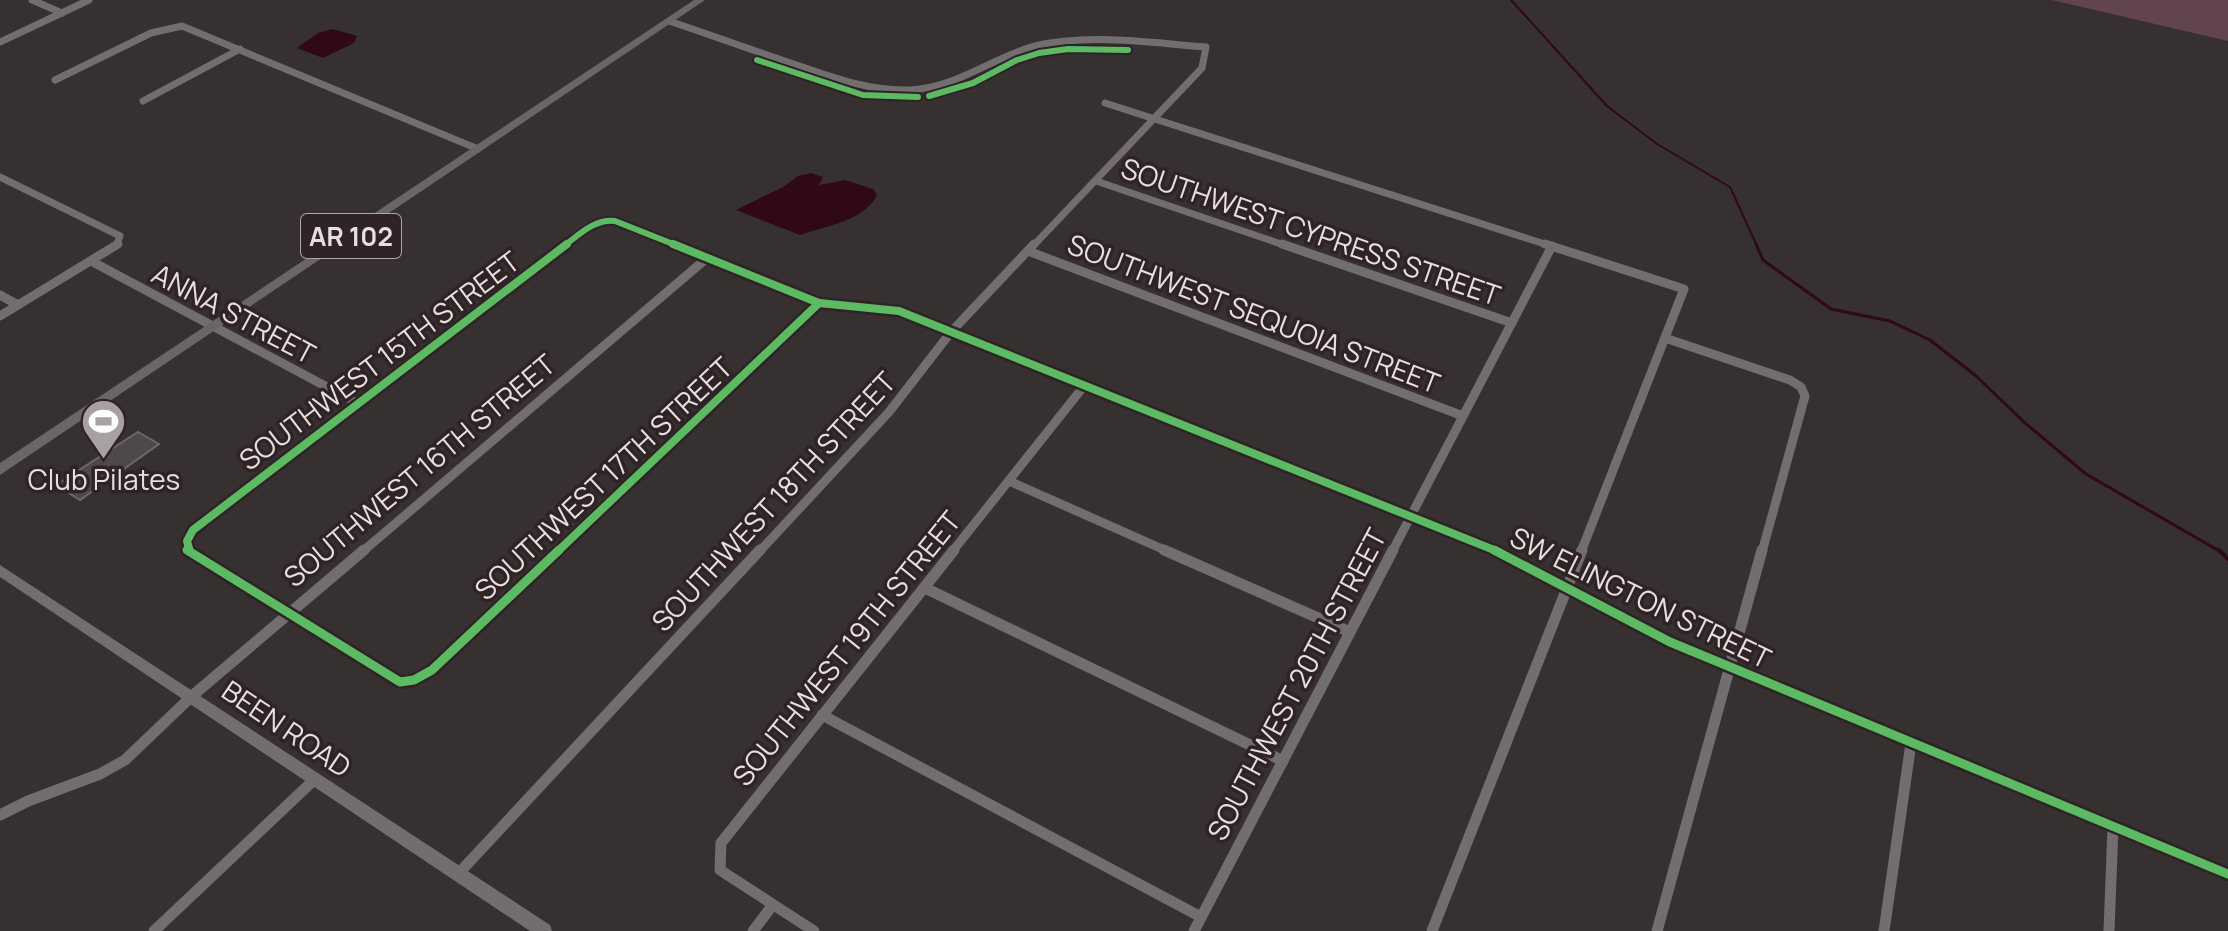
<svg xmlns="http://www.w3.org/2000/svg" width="2228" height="931" font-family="Manrope,sans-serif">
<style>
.green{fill:#62454c}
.water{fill:#310817}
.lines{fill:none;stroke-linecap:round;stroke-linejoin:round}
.stream-far2{stroke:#310817;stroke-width:2}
.stream-far1{stroke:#310817;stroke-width:3}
.stream{stroke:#310817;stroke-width:4}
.building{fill:#4e484a;stroke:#6c6768;stroke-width:2}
.minor-far2{stroke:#726e6f;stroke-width:7}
.minor-far1{stroke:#726e6f;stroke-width:9}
.minor{stroke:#726e6f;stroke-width:11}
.tertiary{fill:#726e6f;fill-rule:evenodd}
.primary{fill:#6a6667;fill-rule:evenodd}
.cycleway-far2-casing{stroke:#2f2326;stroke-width:10}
.cycleway-far1-casing{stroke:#2f2326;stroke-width:13}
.cycleway-casing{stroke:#2f2326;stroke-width:14}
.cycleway-far2{stroke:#5cba63;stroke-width:6}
.cycleway-far1{stroke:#5cba63;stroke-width:8}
.cycleway{stroke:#5cba63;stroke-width:9}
.labels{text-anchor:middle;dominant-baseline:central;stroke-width:7;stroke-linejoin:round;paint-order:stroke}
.shield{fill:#2f2326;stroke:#afa6a8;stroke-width:2}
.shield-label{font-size:26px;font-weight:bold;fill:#e6dedf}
.street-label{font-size:28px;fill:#e6dedf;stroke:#2f2326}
.poi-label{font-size:28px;fill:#e6dedf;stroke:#2f2326}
</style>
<rect width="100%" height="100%" fill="#363031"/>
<polygon class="green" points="2052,0 2228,0 2228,41"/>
<g class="water">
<polygon points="333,29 357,36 354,43 323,58 297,48 318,33"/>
<path d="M811,173L823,177L819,185L845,180L873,189L877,195C865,221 825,226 800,235L736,210L783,187L798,176Z"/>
</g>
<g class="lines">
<polyline class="stream-far2" points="1511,0 1607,106 1657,144 1730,187 1757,246"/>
<polyline class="stream-far1" points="1756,244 1763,260 1831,309 1890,321 1930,340 1975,375 2024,422 2086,474 2221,552"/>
<polyline class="stream" points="2219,550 2228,559"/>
</g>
<polygon class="building" points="138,432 159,444 80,500 56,485"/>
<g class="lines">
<g class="minor-far2">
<polyline points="32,0 62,13"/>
<path d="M669,21C708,34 746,48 785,61C826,75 865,91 909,90C957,88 991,58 1035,46C1089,33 1151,43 1206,47L1202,68L1033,246"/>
<polyline points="0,42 89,0"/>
<polyline points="55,80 151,33 182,26 478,149"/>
<polyline points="143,101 240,49"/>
<polyline points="1105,103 1551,246"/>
<polyline points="0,177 120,236 116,246"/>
<polyline points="1096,181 1287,246"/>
<path d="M564,246C580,234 594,219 615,221L678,246"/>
</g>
<g class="minor-far1">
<polyline points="673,244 819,303"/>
<polyline points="1282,244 1512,323"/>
<polyline points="1545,244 1684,289 1581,552"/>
<polyline points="1028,251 1463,416"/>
<polyline points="91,261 357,403"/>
<polyline points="0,295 18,305"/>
<polyline points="819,303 899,311 1499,552"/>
<polyline points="0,316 118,244"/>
<polyline points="1665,338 1790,380 1801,387 1805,396 1762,552"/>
<polyline points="1009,481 1169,552"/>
<polyline points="190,552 187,541 193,530 567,244"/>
<polyline points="362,552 707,258"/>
<polyline points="557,552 819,303"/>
<polyline points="759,552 889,412 951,332 1034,244"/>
<polyline points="952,552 1084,386"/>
<polyline points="1392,552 1552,246"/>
</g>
<g class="minor">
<polyline points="187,550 400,682 414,680 432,670 559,550"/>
<polyline points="1164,550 1350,632"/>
<polyline points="1494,550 1670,642 2228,874"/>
<polyline points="925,588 1283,761"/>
<polyline points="822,715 1201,917"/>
<polyline points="0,815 28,801 100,774 125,760 192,696 364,550"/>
<polyline points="459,873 760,550"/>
<polyline points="154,931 315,779"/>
<polyline points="753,931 772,906"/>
<polyline points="814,931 720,870 721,843 954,550"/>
<polyline points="1194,931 1393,550"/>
<polyline points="1432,931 1582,550"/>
<polyline points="1657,931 1762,550"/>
<polyline points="1884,931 1911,743"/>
<polyline points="2109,931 2113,827"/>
</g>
<polygon class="tertiary" points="0,565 550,925 552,931 530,931 0,577"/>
<polygon class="primary" points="694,0 705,0 0,475 0,463"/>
<defs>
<g id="cycleway-far2">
<polyline points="757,60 863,95 918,97"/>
<polyline points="929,96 973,83 1017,60 1039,53 1068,49 1128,50"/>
<path d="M564,246C580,234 594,219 615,221L678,246"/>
</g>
<g id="cycleway-far1">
<polyline points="673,244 819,303"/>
<polyline points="819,303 899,311 1499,552"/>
<polyline points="190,552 187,541 193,530 567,244"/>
<polyline points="557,552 819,303"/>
</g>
<g id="cycleway">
<polyline points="187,550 400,682 414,680 432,670 559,550"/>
<polyline points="1494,550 1670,642 2228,874"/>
</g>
</defs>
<use href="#cycleway-far2" class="cycleway-far2-casing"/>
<use href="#cycleway-far1" class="cycleway-far1-casing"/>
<use href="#cycleway" class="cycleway-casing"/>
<use href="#cycleway-far2" class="cycleway-far2"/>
<use href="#cycleway-far1" class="cycleway-far1"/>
<use href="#cycleway" class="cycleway"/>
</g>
<defs>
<symbol id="stadium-pin" viewBox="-11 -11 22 30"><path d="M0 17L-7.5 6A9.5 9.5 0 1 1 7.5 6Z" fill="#a8a1a2" stroke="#2f2326"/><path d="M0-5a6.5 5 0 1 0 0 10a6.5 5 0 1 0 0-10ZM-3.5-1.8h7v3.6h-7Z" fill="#fff"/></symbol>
</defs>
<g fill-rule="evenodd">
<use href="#stadium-pin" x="78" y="396" width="51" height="69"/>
</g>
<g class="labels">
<rect class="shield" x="301" y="214" width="100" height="44" rx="6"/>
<g class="shield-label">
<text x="351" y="236">AR 102</text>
</g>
<g class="street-label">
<text transform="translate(1311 231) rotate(19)">SOUTHWEST CYPRESS STREET</text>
<text transform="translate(234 313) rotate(28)">ANNA STREET</text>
<text transform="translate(1254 313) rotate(21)">SOUTHWEST SEQUOIA STREET</text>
<text transform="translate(379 360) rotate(-37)">SOUTHWEST 15TH STREET</text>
<text transform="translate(419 470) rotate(-40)">SOUTHWEST 16TH STREET</text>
<text transform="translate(603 478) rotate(-43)">SOUTHWEST 17TH STREET</text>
<text transform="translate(773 501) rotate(-47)">SOUTHWEST 18TH STREET</text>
<text transform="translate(1641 597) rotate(26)">SW ELINGTON STREET</text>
<text transform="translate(846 648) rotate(-51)">SOUTHWEST 19TH STREET</text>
<text transform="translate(1296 684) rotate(-62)">SOUTHWEST 20TH STREET</text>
<text transform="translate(287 728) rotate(34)">BEEN ROAD</text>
</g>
<g class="poi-label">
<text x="104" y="479">Club Pilates</text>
</g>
</g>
</svg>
